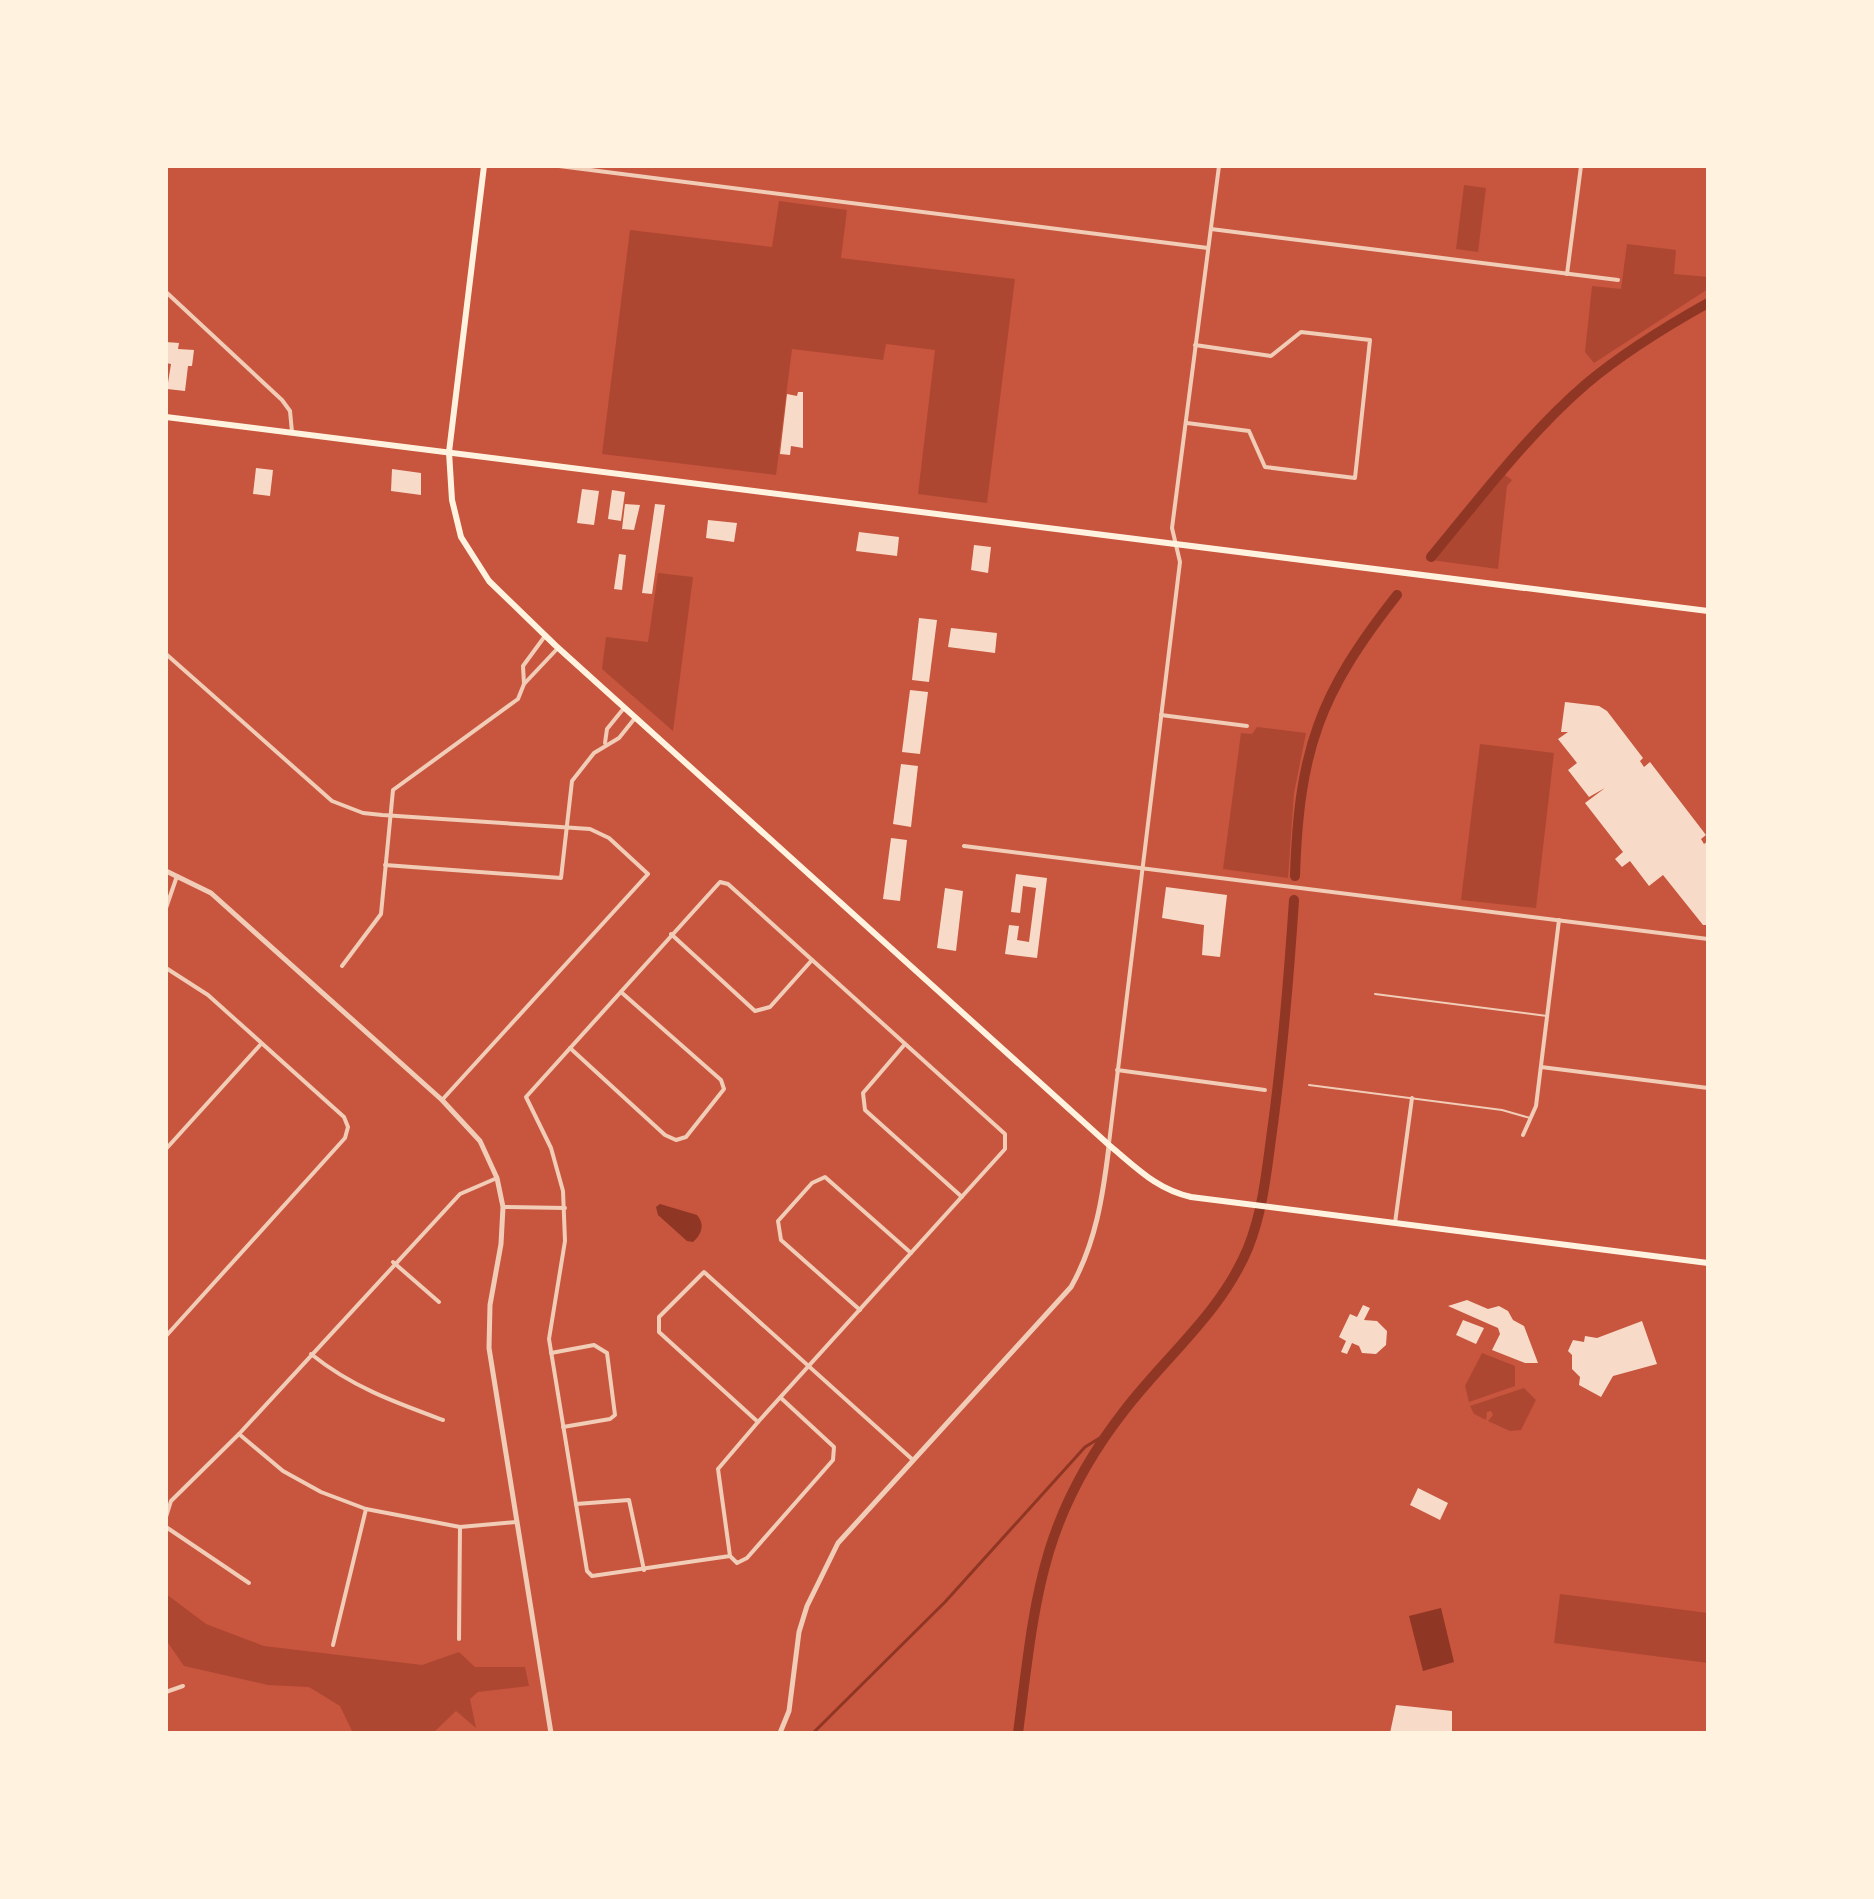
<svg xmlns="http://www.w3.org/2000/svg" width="1874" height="1899" font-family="'Nunito Sans',sans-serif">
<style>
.green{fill:#ae4732}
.water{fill:#8f3625}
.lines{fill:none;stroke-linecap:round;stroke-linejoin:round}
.stream{stroke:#8f3625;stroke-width:3}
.canal{stroke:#8f3625;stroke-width:10}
.building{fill:#f7dbc8}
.service{stroke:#f1ccb7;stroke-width:2}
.minor{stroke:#f1ccb7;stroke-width:4}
.tertiary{stroke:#f1ccb7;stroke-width:5}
.secondary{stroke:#fff3e0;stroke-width:6}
.primary{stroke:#fff3e0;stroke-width:6}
</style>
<rect width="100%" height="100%" fill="#c8553d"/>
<g class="green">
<polygon points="1464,185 1486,188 1478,252 1456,249"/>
<polygon points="779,201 847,210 841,258 1015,279 987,503 918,494 935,350 886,344 883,360 792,349 776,475 602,454 630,230 772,247"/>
<polygon points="1627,244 1676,250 1674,274 1708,277 1708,289 1594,363 1585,352 1592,286 1621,289"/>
<polygon points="1505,475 1512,480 1507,486 1498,569 1431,560"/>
<polygon points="658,573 693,577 673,731 602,669 606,637 648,642"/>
<polygon points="1257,727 1306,733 1294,793 1288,878 1223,869 1241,733 1252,734"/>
<polygon points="1480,744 1554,753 1536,908 1461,900"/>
<polygon points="1482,1353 1515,1366 1515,1386 1469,1402 1465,1386"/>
<polygon points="1524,1388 1536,1400 1521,1430 1510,1431 1488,1421 1493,1415 1491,1411 1487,1412 1486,1420 1474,1414 1470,1406"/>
<polygon points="166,1594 206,1624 264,1646 422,1665 459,1652 475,1667 525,1667 529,1686 478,1692 470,1699 476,1728 456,1711 433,1733 353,1733 340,1706 309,1687 268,1685 184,1666 166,1640"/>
<polygon points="1560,1594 1708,1613 1708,1663 1554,1643"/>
</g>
<g class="water">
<path d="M660,1204L697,1215C705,1224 702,1234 693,1242L687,1241L658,1215L656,1207Z"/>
<polygon points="1441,1608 1454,1662 1423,1671 1409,1616"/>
</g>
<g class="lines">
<polyline class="stream" points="813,1733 945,1602 1085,1447 1108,1433"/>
<g class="canal">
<path d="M1431,557C1480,498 1528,434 1586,384C1624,352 1665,327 1708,303"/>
<path d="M1295,876C1299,750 1319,694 1397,595"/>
<path d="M1018,1733C1035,1602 1039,1520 1124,1411C1166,1356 1221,1313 1248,1248C1264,1208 1267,1166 1273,1124C1283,1049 1289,975 1294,900"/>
</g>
</g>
<g class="building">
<polygon points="166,342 179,343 178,349 194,350 192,366 188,366 185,391 167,389 171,364 166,363"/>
<polygon points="798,392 803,392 803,448 791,446 790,455 780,454 787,394 797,396"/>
<polygon points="256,468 273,470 270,496 253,494"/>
<polygon points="392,469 421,473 421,495 391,491"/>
<polygon points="582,489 599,491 594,525 577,523"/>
<polygon points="612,490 625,492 621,521 608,519"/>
<polygon points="625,504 640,505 634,530 622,529"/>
<polygon points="655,504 665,505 652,594 642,593"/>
<polygon points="708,520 737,523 734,542 706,538"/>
<polygon points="859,532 899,537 897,556 856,551"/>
<polygon points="974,545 991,547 988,573 971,570"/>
<polygon points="619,554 626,555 622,590 614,589"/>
<polygon points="919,618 937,620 929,682 912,680"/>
<polygon points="951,628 997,633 995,653 948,647"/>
<polygon points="910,690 928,692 920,754 902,752"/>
<polygon points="1565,702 1599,706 1607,711 1643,758 1640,761 1644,767 1650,762 1706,835 1701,839 1704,844 1708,841 1708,925 1703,925 1663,875 1649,886 1630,861 1622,867 1615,859 1623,852 1585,803 1605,788 1589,797 1568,770 1577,763 1558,739 1568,732 1561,732"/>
<polygon points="901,764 918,766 911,827 893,824"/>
<polygon points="891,838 907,840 900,901 883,899"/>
<polygon points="1016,874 1047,878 1037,958 1005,954 1009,925 1019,926 1017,940 1029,942 1036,888 1023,886 1020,913 1011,912"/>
<polygon points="1166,887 1227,895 1220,957 1202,955 1204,925 1162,918"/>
<polygon points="945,888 963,891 956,951 937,948"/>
<polygon points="1467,1300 1488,1309 1499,1306 1508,1311 1513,1320 1524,1326 1538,1363 1525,1363 1492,1350 1500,1334 1498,1328 1448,1306"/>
<polygon points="1363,1305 1370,1308 1364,1320 1377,1321 1387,1331 1386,1345 1376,1354 1362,1353 1359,1346 1352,1343 1347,1354 1341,1352 1346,1341 1339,1337 1350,1314 1357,1317"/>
<polygon points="1463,1320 1484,1328 1476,1344 1456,1335"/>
<polygon points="1642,1321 1657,1364 1613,1376 1601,1397 1579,1385 1580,1377 1572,1369 1572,1355 1568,1351 1573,1340 1584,1342 1585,1336 1597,1338"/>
<polygon points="1418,1488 1448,1503 1440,1520 1410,1505"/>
<polygon points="1396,1705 1452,1711 1452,1733 1390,1733"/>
</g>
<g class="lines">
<g class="service">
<polyline points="1375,994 1547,1016"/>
<polyline points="1309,1085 1502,1110 1530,1118"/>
</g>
<g class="minor">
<polyline points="559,166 1208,248"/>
<polyline points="1211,229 1618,280"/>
<polyline points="1567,274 1581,166"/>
<polyline points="166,292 282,400 290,411 292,432"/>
<polyline points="1187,423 1249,431 1265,467 1355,478 1370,340 1301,332 1271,356 1195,345"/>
<polyline points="166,654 332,801 363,813 382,815 590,829 609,838 648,874 442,1100"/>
<polyline points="524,684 558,648"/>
<polyline points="1161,715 1247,726"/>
<polyline points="605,743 607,729 624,708"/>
<polyline points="964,846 1708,939"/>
<polyline points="385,865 561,878 572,781 594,753 619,738 635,718"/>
<polyline points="166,908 177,876"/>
<polyline points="671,934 755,1011 770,1007 812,960"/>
<polyline points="342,966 381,914 393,790 518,699 524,684 523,666 545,636"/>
<polyline points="166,968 208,995 344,1117 348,1127 345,1138 166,1336"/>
<polyline points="905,1044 863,1093 865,1110 962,1197"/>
<polyline points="570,1048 665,1135 676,1140 686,1137 724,1089 721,1080 621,992"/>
<polyline points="1541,1067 1708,1088"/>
<polyline points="1117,1070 1265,1090"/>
<polyline points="1523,1135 1536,1106 1559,920"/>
<polyline points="1109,1143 1180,562 1172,528 1219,166"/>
<polyline points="166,1149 261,1044"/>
<polyline points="503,1207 565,1208"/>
<polyline points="1395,1223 1412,1098"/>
<polyline points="393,1262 439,1302"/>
<polyline points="860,1310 781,1240 778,1221 812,1183 825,1177 911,1253"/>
<polyline points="551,1353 594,1345 607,1353 615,1415 610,1419 563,1427"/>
<path d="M311,1354C352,1387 394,1402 443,1420"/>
<polyline points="758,1422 659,1332 659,1317 704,1272 913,1460"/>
<polyline points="239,1434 283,1471 321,1492 366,1509 460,1527 516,1522"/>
<polyline points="576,1504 629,1500 644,1570"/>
<polyline points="166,1517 171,1501 239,1434 460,1194 497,1178"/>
<polyline points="166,1527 249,1583"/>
<polyline points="730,1556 718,1469 758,1422 1005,1149 1005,1134 728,884 720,882 526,1097 551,1148 563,1191 565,1241 549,1339 587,1571 592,1576 730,1556 737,1563 747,1558 833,1460 834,1447 781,1398"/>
<polyline points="459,1639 460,1527"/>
<polyline points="333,1645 366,1509"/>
<polyline points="166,1692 183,1686"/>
</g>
<g class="tertiary">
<polyline points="166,871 211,893 442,1100 480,1141 497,1178 503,1207 501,1244 490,1305 489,1348 551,1733"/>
<path d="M780,1733L789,1711L799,1632L807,1606L838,1543L1071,1287C1096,1243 1103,1195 1109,1146"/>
</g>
<path class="secondary" d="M484,166L449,452L452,500L461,537L489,581L555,645L1109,1145C1137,1168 1156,1189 1191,1197L1708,1263"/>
<polyline class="primary" points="166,417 1708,611"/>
</g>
<rect width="1874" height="1899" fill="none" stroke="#fff3e0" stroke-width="336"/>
</svg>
